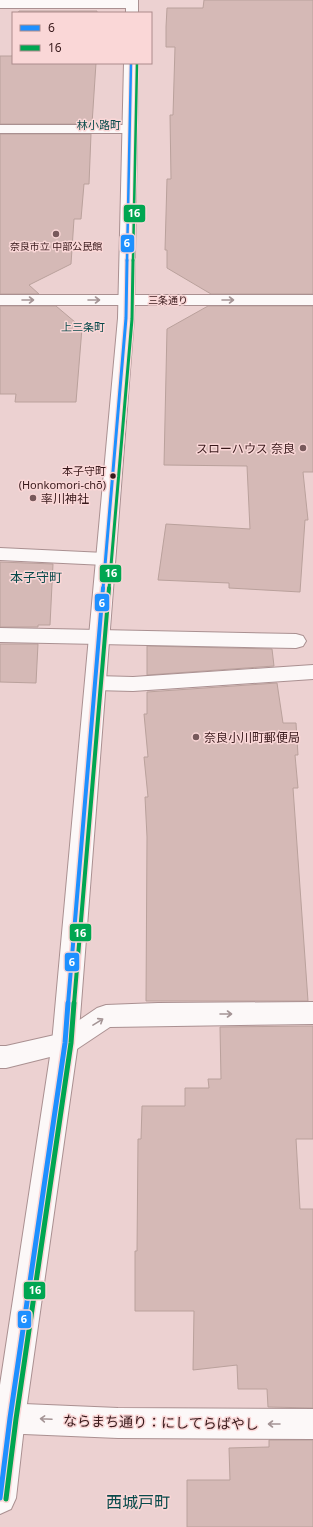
<svg xmlns="http://www.w3.org/2000/svg" width="313" height="1527" font-family="'Noto Sans','Noto Sans JP',sans-serif">
<style>
.building{fill:#d5b9b6;stroke:#baa19c}
.lines{fill:none;stroke-linecap:round;stroke-linejoin:round}
.lane-casing{stroke:#aa9091;stroke-width:2}
.street-casing{stroke:#aa9091;stroke-width:2}
.secondary-casing{stroke:#aa9091;stroke-width:2}
.lane{fill:#fcf8f8;fill-rule:evenodd}
.street{fill:#fcf8f8;fill-rule:evenodd}
.secondary{fill:#fcf8f8;fill-rule:evenodd}
.bus-1-far3-casing{stroke:#fad7d7;stroke-width:4.5}
.bus-1-far2-casing{stroke:#fad7d7;stroke-width:5.5}
.bus-1-far1-casing{stroke:#fad7d7;stroke-width:7}
.bus-1-casing{stroke:#fad7d7;stroke-width:8}
.bus-2-far3-casing{stroke:#fad7d7;stroke-width:4.5}
.bus-2-far2-casing{stroke:#fad7d7;stroke-width:5.5}
.bus-2-far1-casing{stroke:#fad7d7;stroke-width:7}
.bus-2-casing{stroke:#fad7d7;stroke-width:8}
.bus-1-far3{stroke:#1e90ff;stroke-width:2.5}
.bus-1-far2{stroke:#1e90ff;stroke-width:3}
.bus-1-far1{stroke:#1e90ff;stroke-width:4}
.bus-1{stroke:#1e90ff;stroke-width:5}
.bus-2-far3{stroke:#00a651;stroke-width:2.5}
.bus-2-far2{stroke:#00a651;stroke-width:3}
.bus-2-far1{stroke:#00a651;stroke-width:4}
.bus-2{stroke:#00a651;stroke-width:5}
.oneway{stroke:#a49495}
.poi-dot{fill:#77595b;stroke:#fad7d7;stroke-width:1.5}
.bus-dot{fill:#38191b;stroke:#fad7d7;stroke-width:1.5}
.labels{text-anchor:middle;dominant-baseline:central;stroke-width:3;stroke-linejoin:round;paint-order:stroke}
.far-poi-label{font-size:10px;fill:#38191b;stroke:#fad7d7}
.far-street-label{font-size:10px;fill:#38191b;stroke:#fad7d7}
.far-neighbourhood-label{font-size:11px;fill:#084a4b;stroke:#fad7d7}
.bus-label{font-size:11px;fill:#38191b;stroke:#fad7d7;text-anchor:end}
.poi-label{font-size:12px;fill:#38191b;stroke:#fad7d7;text-anchor:start}
.neighbourhood-label{font-size:13px;fill:#084a4b;stroke:#fad7d7}
.near-street-label{font-size:14px;fill:#38191b;stroke:#fad7d7}
.near-neighbourhood-label{font-size:16px;fill:#084a4b;stroke:#fad7d7}
.line-badge{stroke:#fad7d7;stroke-width:1.5}
.badge-label{font-size:11px;text-anchor:middle;font-weight:bold;fill:#fff}
</style>
<rect width="100%" height="100%" fill="#ecd1d1"/>
<g class="building">
<polygon points="204,0 313,0 313,294 211,294 167,268 167,250 165,250 167,179 171,179 170,115 173,115 175,47 166,47 166,27 167,8 203,8"/>
<polygon points="19,11 97,11 97,13 18,13"/>
<polygon points="13,53 13,63 96,63 92,124 0,124 0,56 12,56"/>
<polygon points="0,134 91,134 89,184 84,184 81,219 74,219 71,264 29,285 39,294 0,294"/>
<polygon points="0,306 56,306 82,328 76,402 15,402 16,394 0,394"/>
<polygon points="208,306 313,306 313,472 303,472 308,520 305,520 300,592 229,588 229,583 158,580 166,524 250,529 247,466 164,465 167,329"/>
<polygon points="0,562 53,564 50,625 38,625 38,627 0,627"/>
<polygon points="0,644 38,644 36,683 0,682"/>
<polygon points="147,646 272,649 274,666 147,675"/>
<polygon points="277,683 283,723 296,723 298,755 295,755 298,788 293,788 308,1001 146,1001 147,837 145,797 148,797 144,757 148,757 144,714 147,714 147,692"/>
<polygon points="313,1026 313,1139 296,1139 300,1209 313,1209 313,1408 268,1407 267,1389 238,1389 237,1365 193,1370 194,1311 135,1311 135,1251 137,1251 138,1139 141,1139 142,1106 185,1106 185,1088 209,1088 208,1079 221,1079 220,1027"/>
<polygon points="269,1440 313,1440 313,1527 187,1527 187,1480 230,1480 229,1448 269,1447"/>
</g>
<g class="lines">
<defs>
<g id="lane">
<polygon points="0,0 132,0 136,1 138,4 136,7 132,8 0,8"/>
<polygon points="0,125 130,125 135,126 137,129 135,132 130,133 0,133"/>
<polygon points="0,548 105,553 112,554 115,559 112,564 105,565 0,560"/>
<polygon points="99,630 296,634 303,636 306,641 303,646 296,648 99,644 92,642 89,637 92,632"/>
<polygon points="313,665 313,679 133,691 95,690 88,688 85,683 88,678 95,676 133,677"/>
</g>
<g id="street">
<rect x="0" y="295" width="313" height="10"/>
<polygon points="0,628 99,630 106,632 109,637 106,642 99,644 0,642"/>
<polygon points="313,1002 313,1024 110,1027 74,1051 6,1068 0,1068 0,1046 6,1046 59,1034 97,1008 106,1005 158,1003"/>
<polygon points="0,1403 118,1408 313,1409 313,1439 118,1438 0,1433"/>
</g>
<g id="secondary">
<rect x="126" y="0" width="12" height="13"/>
<polygon points="124,63 138,63 134,318 78,1043 25,1418 16,1498 11,1509 0,1514 0,1385 52,1043 118,318"/>
</g>
</defs>
<use href="#lane" class="lane-casing"/>
<use href="#street" class="street-casing"/>
<use href="#secondary" class="secondary-casing"/>
<use href="#lane" class="lane"/>
<use href="#street" class="street"/>
<use href="#secondary" class="secondary"/>
<defs>
<polyline id="bus-1-far3" points="127,261 131,63"/>
<polyline id="bus-1-far2" points="103,589 126,318 127,260"/>
<polyline id="bus-1-far1" points="68,1004 103,588"/>
<polyline id="bus-1" points="0,1498 10,1418 65,1043 68,1003"/>
<polyline id="bus-2-far3" points="133,261 137,63"/>
<polyline id="bus-2-far2" points="109,589 132,319 133,260"/>
<polyline id="bus-2-far1" points="74,1004 109,588"/>
<polyline id="bus-2" points="6,1499 16,1419 71,1043 74,1003"/>
</defs>
<use href="#bus-1-far3" class="bus-1-far3-casing"/>
<use href="#bus-1-far2" class="bus-1-far2-casing"/>
<use href="#bus-1-far1" class="bus-1-far1-casing"/>
<use href="#bus-1" class="bus-1-casing"/>
<use href="#bus-2-far3" class="bus-2-far3-casing"/>
<use href="#bus-2-far2" class="bus-2-far2-casing"/>
<use href="#bus-2-far1" class="bus-2-far1-casing"/>
<use href="#bus-2" class="bus-2-casing"/>
<use href="#bus-1-far3" class="bus-1-far3"/>
<use href="#bus-1-far2" class="bus-1-far2"/>
<use href="#bus-1-far1" class="bus-1-far1"/>
<use href="#bus-1" class="bus-1"/>
<use href="#bus-2-far3" class="bus-2-far3"/>
<use href="#bus-2-far2" class="bus-2-far2"/>
<use href="#bus-2-far1" class="bus-2-far1"/>
<use href="#bus-2" class="bus-2"/>
</g>
<defs><path id="oneway-shaft" d="M-6 0H5M1.5-3L5.5 0L1.5 3" fill="none" stroke-width="1.6" stroke-linecap="round" stroke-linejoin="round"/></defs>
<g class="oneway">
<use href="#oneway-shaft" transform="translate(28 300)"/>
<use href="#oneway-shaft" transform="translate(94 300)"/>
<use href="#oneway-shaft" transform="translate(228 300)"/>
<use href="#oneway-shaft" transform="translate(226 1014)"/>
<use href="#oneway-shaft" transform="translate(98 1022) rotate(-32)"/>
<use href="#oneway-shaft" transform="translate(46 1419) rotate(-177)"/>
<use href="#oneway-shaft" transform="translate(274 1424) rotate(-180)"/>
</g>
<g class="poi-dot">
<circle cx="56" cy="234" r="4"/>
<circle cx="303" cy="448" r="4"/>
<circle cx="33" cy="498" r="4"/>
<circle cx="196" cy="737" r="4"/>
</g>
<circle class="bus-dot" cx="113" cy="476" r="3.5"/>
<g class="labels">
<g class="far-poi-label">
<text x="56" y="246">奈良市立 中部公民館</text>
</g>
<g class="far-street-label">
<text x="168" y="300">三条通り</text>
</g>
<g class="far-neighbourhood-label">
<text x="99" y="124">林小路町</text>
<text x="83" y="326">上三条町</text>
</g>
<g class="bus-label">
<text x="106" y="470">本子守町<tspan x="106" dy="14">(Honkomori-chō)</tspan></text>
</g>
<g class="poi-label">
<text x="295" y="448" text-anchor="end">スローハウス 奈良</text>
<text x="41" y="498">率川神社</text>
<text x="204" y="737">奈良小川町郵便局</text>
</g>
<g class="neighbourhood-label">
<text x="36" y="577">本子守町</text>
</g>
<g class="near-street-label">
<text transform="translate(161 1422) rotate(1)">ならまち通り：にしてらばやし</text>
</g>
<g class="near-neighbourhood-label">
<text x="138" y="1502">西城戸町</text>
</g>
</g>
<g class="line-badge">
<rect x="123" y="204" width="23" height="19" rx="4" fill="#00a651"/>
<rect x="120" y="234" width="15" height="19" rx="4" fill="#1e90ff"/>
<rect x="99" y="564" width="23" height="19" rx="4" fill="#00a651"/>
<rect x="94" y="593" width="16" height="19" rx="4" fill="#1e90ff"/>
<rect x="69" y="923" width="23" height="19" rx="4" fill="#00a651"/>
<rect x="64" y="952" width="16" height="20" rx="4" fill="#1e90ff"/>
<rect x="23" y="1281" width="23" height="19" rx="4" fill="#00a651"/>
<rect x="17" y="1310" width="15" height="19" rx="4" fill="#1e90ff"/>
</g>
<g class="badge-label">
<text x="134" y="217">16</text>
<text x="127" y="247">6</text>
<text x="111" y="577">16</text>
<text x="102" y="607">6</text>
<text x="80" y="937">16</text>
<text x="72" y="966">6</text>
<text x="35" y="1294">16</text>
<text x="24" y="1323">6</text>
</g>
<rect x="12" y="12" width="140" height="52" fill="#fad7d7" stroke="#ac8b8c"/>
<rect x="20" y="25" width="20" height="6" fill="#1e90ff" stroke="#ac8b8c"/>
<text x="48" y="32" font-size="12" fill="#38191b">6</text>
<rect x="20" y="45" width="20" height="6" fill="#00a651" stroke="#ac8b8c"/>
<text x="48" y="52" font-size="12" fill="#38191b">16</text>
</svg>
